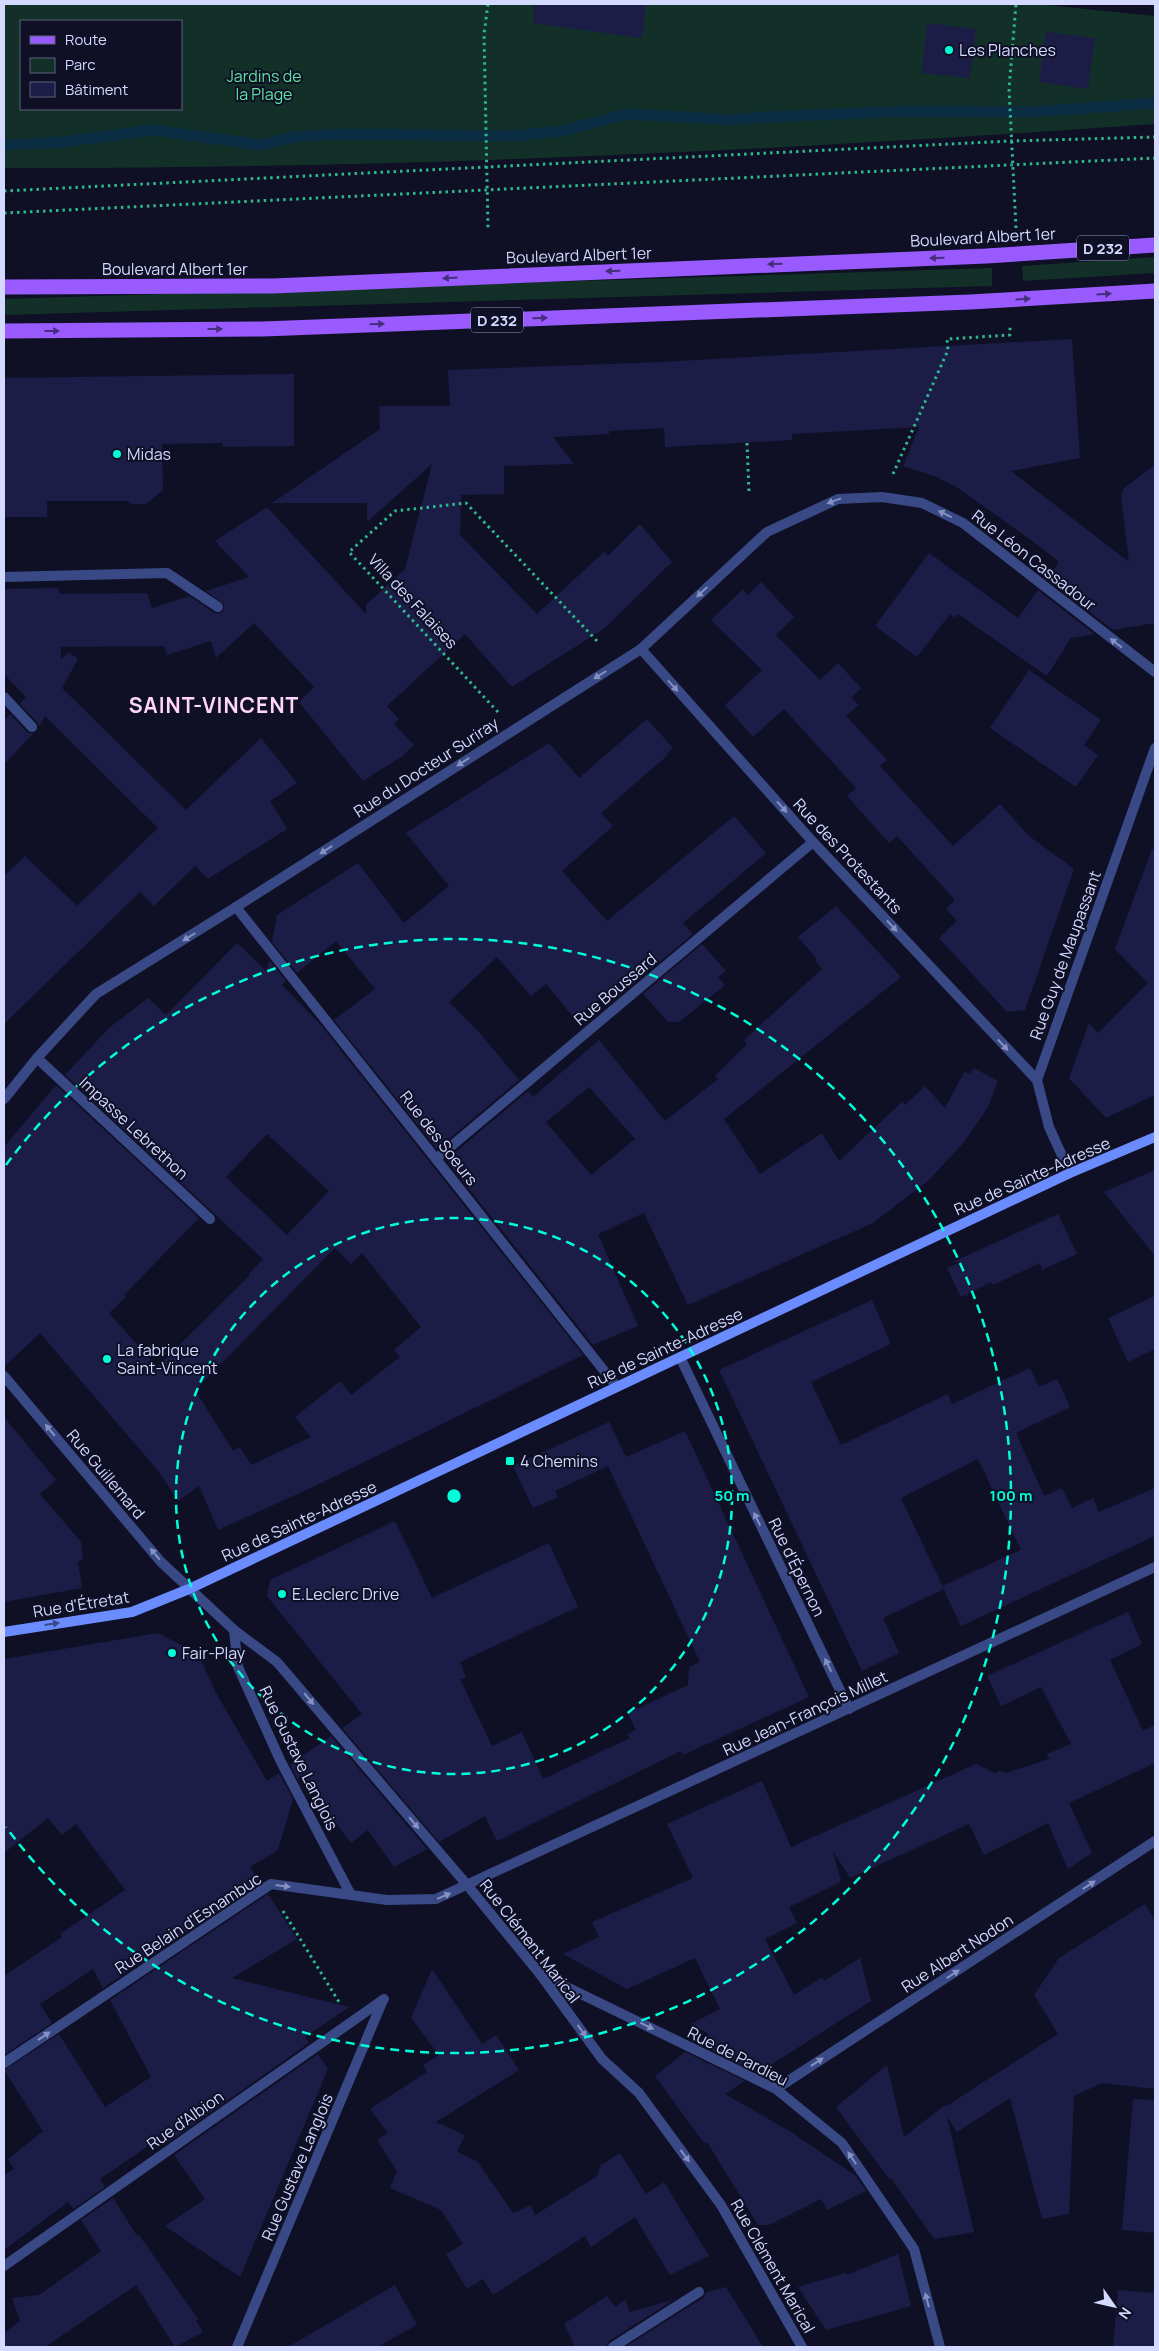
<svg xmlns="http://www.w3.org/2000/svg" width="1159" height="2351" font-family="Manrope,sans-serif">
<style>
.green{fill:#123027;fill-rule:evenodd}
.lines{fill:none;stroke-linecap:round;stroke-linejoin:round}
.stream{stroke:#0a2d44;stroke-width:11}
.building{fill:#1b1d47;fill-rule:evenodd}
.path{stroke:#2eb88e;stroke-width:3;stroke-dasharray:2.5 4;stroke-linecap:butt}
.service{stroke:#394985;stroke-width:10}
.minor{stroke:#394985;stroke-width:10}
.tertiary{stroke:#394985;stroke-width:10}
.secondary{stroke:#6a8cff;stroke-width:10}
.primary{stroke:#995aff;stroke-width:15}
.oneway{fill:#462e7d}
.oneway2{fill:#8691c2}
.oneway3{fill:#384888}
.ring{fill:none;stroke:#00fed9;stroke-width:2.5;stroke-dasharray:9 6}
.poi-dot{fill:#00fed9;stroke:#0f1026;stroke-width:2}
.labels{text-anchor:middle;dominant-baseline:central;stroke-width:4;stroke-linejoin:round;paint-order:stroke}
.shield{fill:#0f1026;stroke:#989dbe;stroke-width:1}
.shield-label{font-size:15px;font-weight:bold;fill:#d3d9ff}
.poi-label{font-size:16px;fill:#d3d9ff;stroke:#0f1026;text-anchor:start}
.park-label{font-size:16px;fill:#5ee19f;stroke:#0f1026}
.street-label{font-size:16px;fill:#d3d9ff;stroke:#0f1026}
.district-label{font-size:21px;font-weight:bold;letter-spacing:1px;fill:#ffd5fa;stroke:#0f1026}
.centre{fill:#00fed9;stroke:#0f1026;stroke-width:2.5}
.ring-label{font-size:15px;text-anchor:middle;font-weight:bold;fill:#00fed9;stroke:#0f1026;stroke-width:4;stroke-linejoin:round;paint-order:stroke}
</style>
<rect width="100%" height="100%" fill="#0f1026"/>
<g class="green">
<path d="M4,4H1037L1155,16V124C772,151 388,169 4,168ZM21,21H181V109H21Z"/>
<polygon points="1155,257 1155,273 1023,281 1022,266"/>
<polygon points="992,268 992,286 4,315 4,299"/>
</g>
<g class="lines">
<polyline class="stream" points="4,145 61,142 154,130 262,145 293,137 343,134 513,136 562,131 627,114 733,120 764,117 914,111 1033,112 1155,103"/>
</g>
<g class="building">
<polygon points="534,4 646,4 642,38 533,23"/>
<polygon points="927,23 976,29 970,78 922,73"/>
<polygon points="1046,32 1095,38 1088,89 1039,82"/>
<polygon points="1072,339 1080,458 1011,471 1129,562 1121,497 1123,489 1155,465 1155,623 1113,630 1047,579 1059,562 1039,546 958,488 937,477 903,466 919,427 792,434 792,440 665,447 664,428 609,431 609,434 553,437 574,464 504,466 504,494 461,495 460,535 537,614 604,552 608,556 640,524 672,562 605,628 512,687 465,634 387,706 399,719 394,724 414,745 401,757 363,781 299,702 314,687 254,623 216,658 211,641 167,655 164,646 61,647 61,660 69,652 78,659 62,688 186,810 261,738 297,783 270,801 287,829 208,879 195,866 154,906 140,892 4,1024 4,876 25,856 77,906 158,828 45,716 39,727 37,722 20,704 26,697 4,674 4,589 58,588 60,594 147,593 152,608 190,596 214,613 221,613 224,610 224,604 206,591 249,577 215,541 267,507 366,614 366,605 405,569 432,464 367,522 367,503 272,503 380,429 379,406 450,406 448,370 661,362"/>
<polygon points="294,374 294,446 223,447 222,443 162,444 163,490 146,504 132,504 127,501 47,501 47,517 4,517 4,378"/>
<polygon points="929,553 1018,618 1038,590 1094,634 1071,638 1047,676 958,614 955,618 950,614 917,657 875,626"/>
<polygon points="761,582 794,617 776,635 820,680 838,663 861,688 851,698 859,705 846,716 887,760 880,766 953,846 1000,804 1029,836 1074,869 1025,1010 1007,1012 939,938 957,921 946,909 955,900 897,836 889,843 847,796 856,788 784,709 753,737 725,705 762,670 711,620 743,589 748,595"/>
<polygon points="1029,670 1101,720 1084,745 1098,755 1076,787 990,728"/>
<polygon points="10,714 27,732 33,734 4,764 4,721"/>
<polygon points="647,719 673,748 667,753 668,755 601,813 613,826 562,871 607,921 734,816 766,853 683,923 693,934 633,984 627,977 575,1019 546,984 531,996 497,957 449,1002 479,1032 519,1080 437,1149 334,1020 375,989 336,941 297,973 272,942 277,915 358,863 404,923 449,886 406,833 549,743 579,778"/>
<polygon points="1152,849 1155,850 1155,1095 1106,1118 1069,1078 1089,1023 1098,1033 1148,983 1115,949"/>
<path d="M836,906L901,977L724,1119L760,1174L822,1133L839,1161L902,1102L905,1105L925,1086L945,1108L964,1072L970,1074L974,1068L998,1081L988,1107L964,1142L929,1180L873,1223L688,1305L644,1213L598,1234L638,1326L593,1345L446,1160L528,1091L533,1097L599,1040L665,1121L718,1079L715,1076L747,1044L744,1040L822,969L815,960L817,959L798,937ZM589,1087L635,1139L591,1175L546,1122Z"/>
<path d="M237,943L267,972L269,960L286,981L282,985L320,1024L583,1355L313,1487L218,1530L199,1486L178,1501L159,1472L40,1333L4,1367V1147L56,1085L199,1218L124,1295L126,1297L109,1313L157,1367L250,1275L249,1274L263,1259L65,1075L109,1028L148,998L166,1015ZM267,1134L329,1191L287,1235L226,1177ZM335,1248L351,1264L362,1253L421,1327L394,1350L400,1357L351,1395L340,1381L295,1417L311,1437L251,1465L240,1447L233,1451L195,1390Z"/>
<polygon points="702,944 726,971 718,977 725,985 679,1022 668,1022 643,994"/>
<polygon points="1155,1170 1155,1256 1104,1192"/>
<polygon points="1058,1214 1077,1254 1042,1270 1040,1263 993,1285 991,1282 961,1297 947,1268 961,1262 953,1262"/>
<polygon points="1155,1296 1155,1349 1128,1362 1108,1318"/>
<polygon points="872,1300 891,1344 811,1382 841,1445 948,1394 952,1404 1030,1368 1039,1387 1057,1379 1070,1407 1016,1433 1044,1496 1062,1488 1072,1508 1093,1498 1099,1512 1155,1488 1155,1536 961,1626 942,1586 1021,1550 978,1459 901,1498 944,1589 883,1618 899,1653 862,1671 719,1370"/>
<polygon points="4,1417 56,1480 40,1494 81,1542 83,1559 78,1562 82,1588 4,1602"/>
<polygon points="609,1422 626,1457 685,1431 809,1697 683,1755 681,1751 497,1841 485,1816 439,1842 342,1728 362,1714 267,1596 270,1580 395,1521 432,1598 549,1543 578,1607 460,1662 466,1677 460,1679 492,1746 522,1732 543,1779 602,1751 630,1738 627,1734 636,1730 628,1713 688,1685 689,1667 700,1662 608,1466 555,1491 558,1497 533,1508 513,1466"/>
<polygon points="1128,1612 1142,1644 1110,1660 1143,1731 1155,1725 1155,1763 1069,1803 1092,1853 1068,1869 1048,1823 984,1855 969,1824 850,1878 833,1851 841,1882 789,1907 797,1923 765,1939 794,1995 822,1977 824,1981 860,1958 871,2001 758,2073 697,2043 709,2034 691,2024 720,2009 695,1958 627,1989 563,1954 599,1937 592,1922 693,1878 667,1824 762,1781 791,1847 976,1764 995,1773 999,1771 1006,1773 1049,1759 1047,1754 1071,1744 1041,1687 1001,1706 987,1676"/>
<polygon points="158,1633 198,1654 215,1691 267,1781 279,1773 293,1799 278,1850 250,1867 260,1883 103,1988 93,1969 40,2004 52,2023 4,2055 4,1976 62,1937 60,1934 125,1890 76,1824 62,1835 48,1818 4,1853 4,1659"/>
<polygon points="331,1736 427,1849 394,1867 368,1830 351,1843 300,1776 298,1780 290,1765"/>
<polygon points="268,1894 297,1939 232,1978 349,2007 305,2037 309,2043 166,2144 161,2137 100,2179 105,2187 73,2209 68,2202 4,2250 4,2175 14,2169 8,2159 43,2131 4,2070 59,2034 105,2107 151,2077 110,2000"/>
<polygon points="1145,1904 1155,1921 1155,2089 1102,2083 1074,2096 1069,2214 1042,2219 1010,2098 957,2132 947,2117 974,2232 934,2239 891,2178 889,2179 836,2107 887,2065 904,2137 945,2105 945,2107 1058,2034 1034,1995 1059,1958"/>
<polygon points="432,1969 482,2044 496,2035 519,2070 436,2122 465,2135 457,2152 477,2161 513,2213 531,2205 535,2215 597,2176 601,2165 620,2153 646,2194 664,2182 709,2256 670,2275 635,2217 591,2247 585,2236 493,2295 483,2279 467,2289 446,2254 463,2244 441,2210 390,2188 397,2171 377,2140 388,2133 370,2109 427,2072 423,2065 439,2055 411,2018"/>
<polygon points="685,2052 745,2081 725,2094 791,2132 856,2176 866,2191 827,2210 821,2199 769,2225 758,2225 707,2142 704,2143 655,2076"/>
<polygon points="318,2054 328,2069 240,2277 165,2226 205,2199 174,2155"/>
<polygon points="1133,2099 1155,2100 1155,2233 1122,2230"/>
<polygon points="113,2198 137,2236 139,2235 198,2319 196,2321 203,2332 175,2347 136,2285 45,2347 4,2347 4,2333 20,2321 12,2298 39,2295 101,2251 81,2220"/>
<polygon points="898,2254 911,2306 826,2330 798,2287 845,2273 847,2275"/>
<polygon points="395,2285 417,2325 377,2347 288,2347"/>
<polygon points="726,2287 763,2347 625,2347 703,2298 706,2292"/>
<polygon points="1118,2290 1155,2293 1154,2347 1113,2347"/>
<polygon points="607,2296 615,2307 625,2300 630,2312 673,2300 609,2341 606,2347 575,2347 564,2324"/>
</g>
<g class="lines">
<g class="path">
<polyline points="488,4 484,34 488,229"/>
<polyline points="4,191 1010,141 1155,137"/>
<polyline points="4,213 1155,158"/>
<polyline points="1016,228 1009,89 1016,4"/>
<polyline points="747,443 749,493"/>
<polyline points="893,474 948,350 947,339 1010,335 1010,326"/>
<polyline points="498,712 349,552 395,511 466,503 597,641"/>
<polyline points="283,1911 339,2002"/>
</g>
<g class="service">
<polyline points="4,577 167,573 218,607"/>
<polyline points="4,697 32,727"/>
<polyline points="236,907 617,1387"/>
<polyline points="613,2347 699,2292"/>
</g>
<g class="minor">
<polyline points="641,649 813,842 1037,1080"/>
<polyline points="37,1058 210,1219"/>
<polyline points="4,1099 37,1058 96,994 236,907 641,649 767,532 838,499 882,497 922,503 963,523 1155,672"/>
<polyline points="436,1159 813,842"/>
<polyline points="1070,1173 1049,1127 1037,1080 1155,748"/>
<polyline points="680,1357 849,1709"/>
<polyline points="234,1630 238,1667 281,1762 351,1895"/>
<polyline points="540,1974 776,2089 842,2143 914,2249 940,2347"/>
<polyline points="4,2063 271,1884 387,1900 436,1899 1155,1567"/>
<polyline points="776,2089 1155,1841"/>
<polyline points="4,2266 384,1999"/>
<polyline points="237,2347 383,2000"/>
</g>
<polyline class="tertiary" points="4,1376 161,1562 234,1630 277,1662 468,1886 540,1974 602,2059 639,2093 721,2205 802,2347"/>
<polyline class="secondary" points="4,1632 132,1612 189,1589 1070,1173 1155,1137"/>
<g class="primary">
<polyline points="4,287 273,286 986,256 1155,245"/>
<polyline points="4,331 263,329 970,302 1155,291"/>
</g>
</g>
<defs><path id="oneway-solid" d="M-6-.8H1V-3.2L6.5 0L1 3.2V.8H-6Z" transform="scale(1.25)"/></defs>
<g class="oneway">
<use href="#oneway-solid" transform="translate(937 258) rotate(178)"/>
<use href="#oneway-solid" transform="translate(775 264) rotate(178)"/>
<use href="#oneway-solid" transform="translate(613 271) rotate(178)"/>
<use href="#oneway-solid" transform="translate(450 278) rotate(177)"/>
<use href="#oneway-solid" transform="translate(1104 294) rotate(-4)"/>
<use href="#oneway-solid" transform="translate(1023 299) rotate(-4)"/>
<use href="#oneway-solid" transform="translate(540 318) rotate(-2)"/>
<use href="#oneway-solid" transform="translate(377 324) rotate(-2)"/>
<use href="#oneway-solid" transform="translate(215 329)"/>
<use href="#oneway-solid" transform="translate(52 331)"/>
</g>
<g class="oneway2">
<use href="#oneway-solid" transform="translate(834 501) rotate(160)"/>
<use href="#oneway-solid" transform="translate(945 514) rotate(-154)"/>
<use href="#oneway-solid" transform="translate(702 592) rotate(137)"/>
<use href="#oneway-solid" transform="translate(1116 643) rotate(-142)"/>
<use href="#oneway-solid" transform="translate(600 675) rotate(148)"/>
<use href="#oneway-solid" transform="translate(673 686) rotate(48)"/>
<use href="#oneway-solid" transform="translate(463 762) rotate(147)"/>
<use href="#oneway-solid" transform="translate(782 807) rotate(48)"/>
<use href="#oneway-solid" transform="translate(326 850) rotate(147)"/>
<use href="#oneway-solid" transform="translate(892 926) rotate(47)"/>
<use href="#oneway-solid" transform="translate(189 937) rotate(148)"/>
<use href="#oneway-solid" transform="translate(1003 1045) rotate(47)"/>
<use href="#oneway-solid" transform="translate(50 1430) rotate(-130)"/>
<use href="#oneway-solid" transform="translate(757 1519) rotate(-116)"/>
<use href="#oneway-solid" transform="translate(155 1554) rotate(-130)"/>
<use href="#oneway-solid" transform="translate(828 1665) rotate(-116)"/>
<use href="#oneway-solid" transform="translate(309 1699) rotate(50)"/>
<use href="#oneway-solid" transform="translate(414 1823) rotate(50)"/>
<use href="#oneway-solid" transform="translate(1089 1885) rotate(-33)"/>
<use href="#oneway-solid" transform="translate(283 1886) rotate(7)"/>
<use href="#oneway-solid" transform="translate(444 1896) rotate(-23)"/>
<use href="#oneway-solid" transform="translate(953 1974) rotate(-33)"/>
<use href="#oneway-solid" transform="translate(647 2026) rotate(26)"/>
<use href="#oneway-solid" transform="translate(582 2031) rotate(54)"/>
<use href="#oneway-solid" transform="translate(44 2036) rotate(-34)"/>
<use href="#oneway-solid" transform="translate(817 2062) rotate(-33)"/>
<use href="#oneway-solid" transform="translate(685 2156) rotate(54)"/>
<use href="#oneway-solid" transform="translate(852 2158) rotate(-124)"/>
<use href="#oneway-solid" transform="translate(927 2300) rotate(-105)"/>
</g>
<use class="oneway3" href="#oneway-solid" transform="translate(52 1624) rotate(-8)"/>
<g class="ring">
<circle cx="454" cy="1496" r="278"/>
<path d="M6 1165A557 557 0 1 1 6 1827"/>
</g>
<g class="poi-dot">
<circle cx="949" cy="50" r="5"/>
<circle cx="117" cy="454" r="5"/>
<circle cx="107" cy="1359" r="5"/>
<rect x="505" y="1456" width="10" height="10" rx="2.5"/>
<circle cx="282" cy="1594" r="5"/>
<circle cx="172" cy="1653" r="5"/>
</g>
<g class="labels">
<g class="shield">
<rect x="1077" y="235.5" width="52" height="25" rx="4"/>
<rect x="471" y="307.5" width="52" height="25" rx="4"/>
</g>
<g class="shield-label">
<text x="1103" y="248">D 232</text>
<text x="497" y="320">D 232</text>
</g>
<g class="poi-label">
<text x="959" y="50">Les Planches</text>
<text x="127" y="454">Midas</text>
<text x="117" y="1350">La fabrique<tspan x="117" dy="18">Saint-Vincent</tspan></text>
<text x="520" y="1461">4 Chemins</text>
<text x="292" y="1594">E.Leclerc Drive</text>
<text x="182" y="1653">Fair-Play</text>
</g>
<g class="park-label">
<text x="264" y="76">Jardins de<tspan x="264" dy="18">la Plage</tspan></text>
</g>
<g class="street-label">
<text transform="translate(983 237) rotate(-3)">Boulevard Albert 1er</text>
<text transform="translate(579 255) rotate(-2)">Boulevard Albert 1er</text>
<text x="175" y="269">Boulevard Albert 1er</text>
<text transform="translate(1034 560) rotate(38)">Rue Léon Cassadour</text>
<text transform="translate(413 601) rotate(47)">Villa des Falaises</text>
<text transform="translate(426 767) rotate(-33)">Rue du Docteur Suriray</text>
<text transform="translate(848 856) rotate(47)">Rue des Protestants</text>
<text transform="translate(1065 955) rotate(-70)">Rue Guy de Maupassant</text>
<text transform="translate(615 989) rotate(-40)">Rue Boussard</text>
<text transform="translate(134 1128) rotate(43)">Impasse Lebrethon</text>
<text transform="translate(439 1138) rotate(52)">Rue des Soeurs</text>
<text transform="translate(1032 1176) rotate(-24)">Rue de Sainte-Adresse</text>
<text transform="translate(665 1348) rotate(-25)">Rue de Sainte-Adresse</text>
<text transform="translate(106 1474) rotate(50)">Rue Guillemard</text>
<text transform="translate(299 1521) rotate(-25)">Rue de Sainte-Adresse</text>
<text transform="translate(797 1567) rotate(64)">Rue d'Épernon</text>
<text transform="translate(81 1604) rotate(-9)">Rue d'Étretat</text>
<text transform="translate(805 1713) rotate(-25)">Rue Jean-François Millet</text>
<text transform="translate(299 1758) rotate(64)">Rue Gustave Langlois</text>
<text transform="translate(188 1923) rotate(-33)">Rue Belain d'Esnambuc</text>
<text transform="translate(530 1941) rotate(52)">Rue Clément Marical</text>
<text transform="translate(957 1953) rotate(-33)">Rue Albert Nodon</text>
<text transform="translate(738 2056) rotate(27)">Rue de Pardieu</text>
<text transform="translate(185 2120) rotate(-35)">Rue d'Albion</text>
<text transform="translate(297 2167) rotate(-67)">Rue Gustave Langlois</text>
<text transform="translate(773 2266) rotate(60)">Rue Clément Marical</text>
</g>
<g class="district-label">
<text x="214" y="705">SAINT-VINCENT</text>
</g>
</g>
<circle cx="454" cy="1496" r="8" class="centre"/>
<g class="ring-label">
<text x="732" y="1501">50 m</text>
<text x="1011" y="1501">100 m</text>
</g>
<rect width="1159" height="2351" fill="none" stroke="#d3d9ff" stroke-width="10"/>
<rect x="20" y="20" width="162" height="90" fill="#0f1026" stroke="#5d607d"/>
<rect x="30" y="36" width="25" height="8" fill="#995aff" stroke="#5d607d"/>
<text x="65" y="45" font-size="15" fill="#d3d9ff">Route</text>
<rect x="30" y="58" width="25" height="15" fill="#123027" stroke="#5d607d"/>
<text x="65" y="70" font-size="15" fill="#d3d9ff">Parc</text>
<rect x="30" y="82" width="25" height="15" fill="#1b1d47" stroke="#5d607d"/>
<text x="65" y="95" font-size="15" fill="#d3d9ff">Bâtiment</text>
<g transform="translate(1114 2306) rotate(124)" stroke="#0f1026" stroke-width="4" paint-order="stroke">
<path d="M0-4L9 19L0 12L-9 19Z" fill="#d3d9ff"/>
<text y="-8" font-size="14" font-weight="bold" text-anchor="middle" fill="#d3d9ff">N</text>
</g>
</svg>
